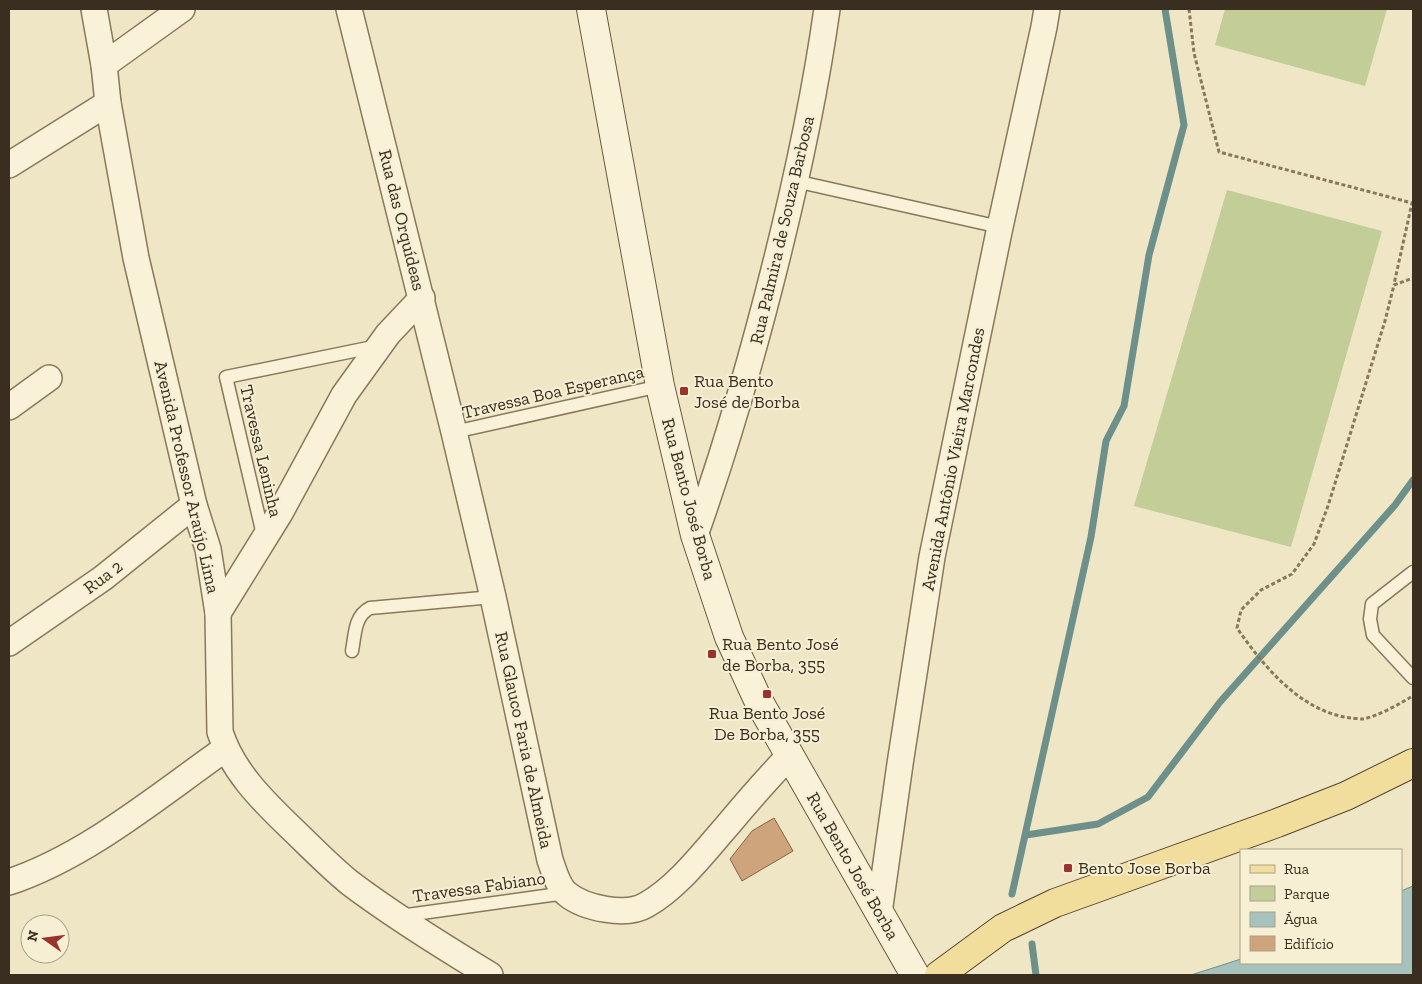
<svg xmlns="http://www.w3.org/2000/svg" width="1422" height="984" font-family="'Zilla Slab',serif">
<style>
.green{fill:#c2cd98}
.water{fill:#a7c2bc;stroke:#6d908a}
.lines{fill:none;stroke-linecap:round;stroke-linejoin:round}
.stream{stroke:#6d908a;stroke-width:7}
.building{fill:#cda47b;stroke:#896340}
.lane-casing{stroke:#89785b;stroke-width:15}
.street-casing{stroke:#89785b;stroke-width:28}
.secondary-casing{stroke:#6b593e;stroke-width:30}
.primary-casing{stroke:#57452f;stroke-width:30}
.path{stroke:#89785b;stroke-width:3;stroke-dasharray:4 2.5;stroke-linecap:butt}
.lane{stroke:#f9f2d8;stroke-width:12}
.street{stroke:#f9f2d8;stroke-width:25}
.secondary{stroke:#f9f2d8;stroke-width:28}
.primary{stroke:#f1de9d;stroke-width:28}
.poi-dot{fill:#99332b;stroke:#f6efd4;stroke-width:2}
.labels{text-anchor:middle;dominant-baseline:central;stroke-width:4;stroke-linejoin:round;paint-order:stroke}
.street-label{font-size:18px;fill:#392e1f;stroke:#f6efd4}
.poi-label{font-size:18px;fill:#392e1f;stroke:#f6efd4;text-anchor:start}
</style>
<rect width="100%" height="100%" fill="#eee6c5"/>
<g class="green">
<polygon points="1225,9 1387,9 1365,86 1215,45"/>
<polygon points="1227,190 1382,231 1291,547 1134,506"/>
</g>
<polygon class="water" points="1413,886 1413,975 1191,975 1241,959 1241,963 1401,963 1401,891"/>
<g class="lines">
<g class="stream">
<polyline points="1026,835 1098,824 1148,797 1220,702 1395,505 1413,480"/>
<polyline points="1012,894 1091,537 1106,441 1124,406 1149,255 1184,125 1165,9"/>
<polyline points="1032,944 1036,975"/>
</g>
</g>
<polygon class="building" points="774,818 793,851 742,881 730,859 752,831"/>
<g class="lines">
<defs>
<g id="lane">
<polyline points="795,181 1000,227"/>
<polyline points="454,432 660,386"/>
<polyline points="264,539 226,377 378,346"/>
<polyline points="1413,572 1372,604 1370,619 1373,635 1413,678"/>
<path d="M352,651C355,636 354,616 370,608L493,597"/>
<polyline points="400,916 566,893"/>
</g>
<g id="street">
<path d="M94,9L104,65L108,103L136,258L194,505L208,549L218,613L220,732C232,770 261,799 289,826C309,845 329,866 350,883C395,917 442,946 490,975"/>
<path d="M349,9L454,432L493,597L550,860C554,871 558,887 567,894C584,908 626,917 646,905C677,888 704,852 727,826C747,802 768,778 790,755"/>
<polyline points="104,65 182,9"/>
<polyline points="9,165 108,103"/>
<polyline points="9,407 49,378"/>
<path d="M695,535C727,445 753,354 776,262C797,178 815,94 827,9"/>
<polyline points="218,613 280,513 344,395 388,334 422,298"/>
<polyline points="9,643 103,578 194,505"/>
<path d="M9,882C87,856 158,796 225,749"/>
<polyline points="879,913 900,764 932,557 1000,227 1044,27 1047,9"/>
</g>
<polyline id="secondary" points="591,9 660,386 695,535 729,637 758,700 915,975"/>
<polyline id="primary" points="939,975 1003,928 1055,903 1277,823 1346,796 1413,763"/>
</defs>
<use href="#lane" class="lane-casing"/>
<use href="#street" class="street-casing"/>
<use href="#secondary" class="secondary-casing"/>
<use href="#primary" class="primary-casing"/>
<g class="path">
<polyline points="1189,9 1194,53 1219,152 1412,203 1394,284"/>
<path d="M1411,697C1399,704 1377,717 1362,719C1359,719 1354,718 1351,718C1301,712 1264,667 1237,628L1241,610L1261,590L1292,574L1314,544L1328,506L1385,321L1394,285L1413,278"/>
</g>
<use href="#lane" class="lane"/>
<use href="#street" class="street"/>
<use href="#secondary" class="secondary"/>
<use href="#primary" class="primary"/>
</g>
<g class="poi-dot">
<rect x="679" y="386" width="10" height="10" rx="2.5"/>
<rect x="707" y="649" width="10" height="10" rx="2.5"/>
<rect x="762" y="689" width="10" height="10" rx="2.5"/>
<rect x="1063" y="863" width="10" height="10" rx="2.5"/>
</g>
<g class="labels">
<g class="street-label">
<text transform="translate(402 220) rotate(76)">Rua das Orquídeas</text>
<text transform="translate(782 230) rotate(-77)">Rua Palmira de Souza Barbosa</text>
<text transform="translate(553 392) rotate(-13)">Travessa Boa Esperança</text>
<text transform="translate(261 451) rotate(77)">Travessa Leninha</text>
<text transform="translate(953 459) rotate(-79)">Avenida Antônio Vieira Marcondes</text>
<text transform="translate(187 477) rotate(77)">Avenida Professor Araújo Lima</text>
<text transform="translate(689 499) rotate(75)">Rua Bento José Borba</text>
<text transform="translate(103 577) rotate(-37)">Rua 2</text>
<text transform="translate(524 740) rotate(78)">Rua Glauco Faria de Almeida</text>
<text transform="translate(853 866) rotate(60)">Rua Bento José Borba</text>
<text transform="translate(479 887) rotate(-8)">Travessa Fabiano</text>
</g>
<g class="poi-label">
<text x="694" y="381">Rua Bento<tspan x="694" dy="21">José de Borba</tspan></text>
<text x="722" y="644">Rua Bento José<tspan x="722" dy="21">de Borba, 355</tspan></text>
<text x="767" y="713" text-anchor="middle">Rua Bento José<tspan x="767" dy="21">De Borba, 355</tspan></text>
<text x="1078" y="868">Bento Jose Borba</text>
</g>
</g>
<rect width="1422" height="984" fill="none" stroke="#392e1f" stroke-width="20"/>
<rect x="1240" y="849" width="162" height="115" fill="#f6efd4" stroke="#aaa28c"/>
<rect x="1250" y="865" width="25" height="8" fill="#f1de9d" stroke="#aaa28c"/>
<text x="1284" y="874" font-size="15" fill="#392e1f">Rua</text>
<rect x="1250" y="886" width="25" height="15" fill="#c2cd98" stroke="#aaa28c"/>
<text x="1284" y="899" font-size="15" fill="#392e1f">Parque</text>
<rect x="1250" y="912" width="25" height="15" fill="#a7c2bc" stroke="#aaa28c"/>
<text x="1284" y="924" font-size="15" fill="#392e1f">Água</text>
<rect x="1250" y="936" width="25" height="15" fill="#cda47b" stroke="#aaa28c"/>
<text x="1284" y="949" font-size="15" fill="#392e1f">Edifício</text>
<g transform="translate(45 939) rotate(284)"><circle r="24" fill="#f6efd4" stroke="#aaa28c"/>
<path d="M0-4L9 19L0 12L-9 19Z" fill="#99332b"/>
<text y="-8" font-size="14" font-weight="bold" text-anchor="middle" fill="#392e1f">N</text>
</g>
</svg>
